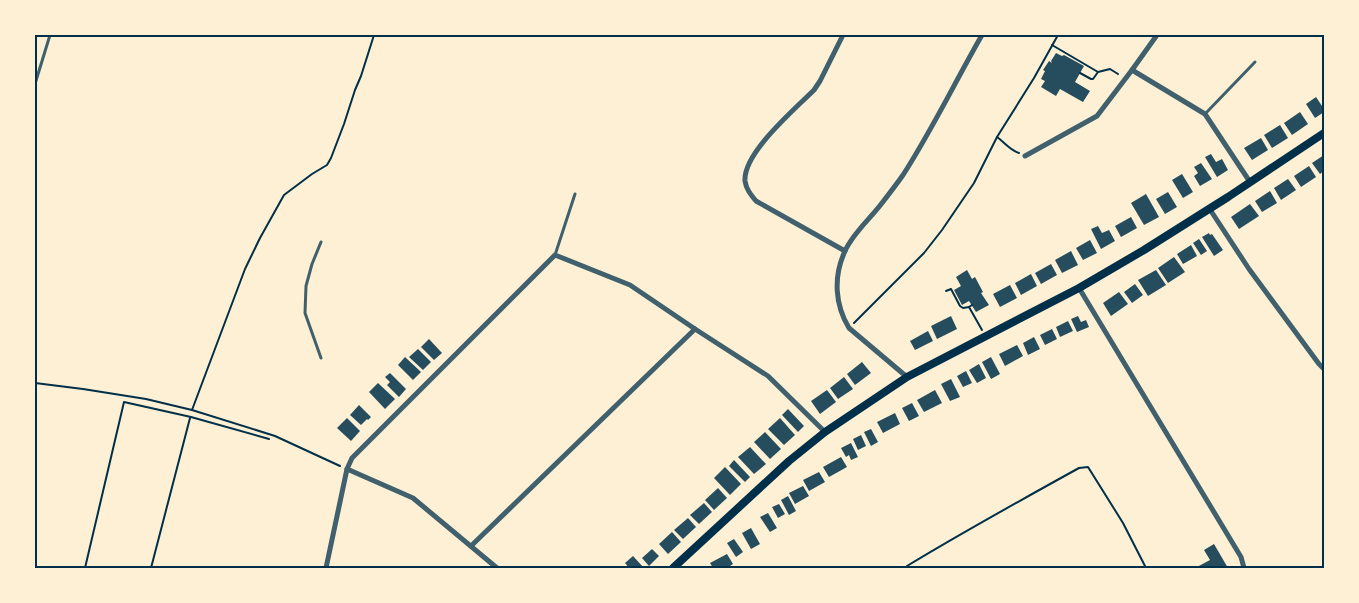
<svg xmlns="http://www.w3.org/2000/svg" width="1359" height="603" font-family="Quicksand,sans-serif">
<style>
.building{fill:#264d5e}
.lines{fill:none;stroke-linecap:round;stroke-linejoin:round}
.path{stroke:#003049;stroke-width:2}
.service{stroke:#3f606c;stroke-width:3}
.minor{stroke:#3f606c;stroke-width:5}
.secondary{stroke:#003049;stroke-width:8}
.neatline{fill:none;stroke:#003049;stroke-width:2}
</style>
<rect width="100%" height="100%" fill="#fdf0d5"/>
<g class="building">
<polygon points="1056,53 1062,56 1064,55 1084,66 1075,82 1090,91 1083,102 1060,89 1056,96 1041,87 1045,81 1041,79 1045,71 1043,70 1049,61 1052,63 1051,61"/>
<polygon points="1316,97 1324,109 1324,112 1315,118 1306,104"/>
<polygon points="1300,112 1308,124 1292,135 1284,123"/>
<polygon points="1280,125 1288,138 1272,148 1264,135"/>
<polygon points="1261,138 1268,150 1252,160 1244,148"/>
<polygon points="1211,154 1216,162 1222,159 1228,170 1217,177 1205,157"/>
<polygon points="1324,155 1324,171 1320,174 1312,163"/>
<polygon points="1201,163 1212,179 1200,186 1194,176 1198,173 1194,167"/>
<polygon points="1309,166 1316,177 1301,187 1294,176"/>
<polygon points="1182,174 1193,192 1183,198 1172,180"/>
<polygon points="1288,179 1296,190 1281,200 1274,188"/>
<polygon points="1270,191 1277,203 1262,212 1255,201"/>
<polygon points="1168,192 1177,207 1165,214 1156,199"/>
<polygon points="1146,194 1159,217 1144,225 1131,203"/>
<polygon points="1250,204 1259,216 1239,229 1231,217"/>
<polygon points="1131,217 1137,228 1121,237 1115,226"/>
<polygon points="1098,226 1102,233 1109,230 1115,241 1101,249 1091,229"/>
<polygon points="1209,233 1210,235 1212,234 1223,250 1214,256 1202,237"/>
<polygon points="1199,239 1207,251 1201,255 1193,243"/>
<polygon points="1090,240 1097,253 1083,260 1076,248"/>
<polygon points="1191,245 1197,256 1183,264 1177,254"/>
<polygon points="1071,251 1078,265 1062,273 1055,260"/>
<polygon points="1174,257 1185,272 1168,283 1158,268"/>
<polygon points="1051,264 1057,275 1041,284 1035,273"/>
<polygon points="967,270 972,279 975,277 983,292 981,293 989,305 976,312 969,301 962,305 954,290 961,286 956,277"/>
<polygon points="1156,270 1166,285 1148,296 1138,280"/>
<polygon points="1031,274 1037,286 1021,295 1015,283"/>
<polygon points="1135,284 1143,295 1132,303 1124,292"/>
<polygon points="1010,285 1017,298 1000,307 993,294"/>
<polygon points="1119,292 1128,304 1111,316 1103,303"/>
<polygon points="951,316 957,329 937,339 931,326"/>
<polygon points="1078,316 1081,322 1086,320 1089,327 1077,332 1071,319"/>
<polygon points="1068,321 1073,331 1060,337 1056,327"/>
<polygon points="1052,329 1057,339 1045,345 1040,335"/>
<polygon points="928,331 933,341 915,350 910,341"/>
<polygon points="1034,337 1040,349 1028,355 1023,343"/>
<polygon points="429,339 442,353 434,360 421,347"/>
<polygon points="1017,345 1023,356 1005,366 999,354"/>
<polygon points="418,349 431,362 423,370 409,357"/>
<polygon points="405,357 421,372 413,380 398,365"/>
<polygon points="991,357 1000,374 991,379 982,362"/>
<polygon points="862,362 871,373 855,385 847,374"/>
<polygon points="979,364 986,378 977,383 969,370"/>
<polygon points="966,371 972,383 963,387 957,376"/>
<polygon points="390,373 406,389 399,397 387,385 390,382 385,377"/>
<polygon points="844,377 853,389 838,399 830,388"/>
<polygon points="951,379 960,397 950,401 941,384"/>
<polygon points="378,383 395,399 385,409 369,392"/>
<polygon points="827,390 836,402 820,414 811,401"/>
<polygon points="935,390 942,403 924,412 917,400"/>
<polygon points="912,403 919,416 909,421 902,408"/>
<polygon points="359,405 371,417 368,420 367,419 361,425 350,415"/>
<polygon points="788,409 804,426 798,432 782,415"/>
<polygon points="895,413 900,424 883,433 877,422"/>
<polygon points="347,418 360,431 351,441 337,428"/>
<polygon points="780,418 795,435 784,445 768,429"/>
<polygon points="871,429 878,442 871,446 864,432"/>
<polygon points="765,432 781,449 770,459 754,442"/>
<polygon points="861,435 866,446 858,450 853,439"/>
<polygon points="851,443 858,457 851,460 849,455 846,457 841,448"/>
<polygon points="750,447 766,464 754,474 738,457"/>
<polygon points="841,457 847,467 829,477 823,467"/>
<polygon points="734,460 750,477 745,482 729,466"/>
<polygon points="725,467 741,484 730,495 714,478"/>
<polygon points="819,472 825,482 809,491 803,480"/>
<polygon points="803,486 809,496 795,504 789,493"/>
<polygon points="718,488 727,498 714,510 705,500"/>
<polygon points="788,496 796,511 789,515 781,500"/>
<polygon points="704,503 712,512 699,524 690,515"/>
<polygon points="779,504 785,514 778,518 772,507"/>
<polygon points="768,513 777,528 770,532 760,517"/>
<polygon points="688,518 696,527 683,539 674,530"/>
<polygon points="751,528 760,544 751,549 742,533"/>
<polygon points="672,532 681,542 668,554 659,544"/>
<polygon points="734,539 743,552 736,557 727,543"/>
<polygon points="1214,544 1228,568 1198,568 1197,567 1210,560 1204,550"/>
<polygon points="652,549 659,556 649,566 642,558"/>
<polygon points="727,554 733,564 727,568 713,568 710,563"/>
<polygon points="633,556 644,568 629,568 625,563"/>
</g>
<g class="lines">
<g class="path">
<polyline points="1052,45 1098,72 1110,69 1118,74"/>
<polyline points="1080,73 1091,79 1093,79 1098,72"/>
<path d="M997,137C1004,142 1011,151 1019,153"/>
<polyline points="946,291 951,289 960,306 963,308 969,307"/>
<polyline points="972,305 969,307 982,330"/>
<polyline points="854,323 924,253 942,230 974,183 997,137 1034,78 1058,35"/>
<polyline points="35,383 83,389 146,399 192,410 275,436 340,466"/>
<polyline points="192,410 245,269 260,238 284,195 312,174 327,165 331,158 344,124 355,90 361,76 374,35"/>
<path d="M907,566C963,532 1021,500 1079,468L1088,467L1123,523L1146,568"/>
<polyline points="85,568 124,402 191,417 269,439"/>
<polyline points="151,568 190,418"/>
</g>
<g class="service">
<polyline points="35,84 50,35"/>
<polyline points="1205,114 1255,62"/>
<polyline points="321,242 312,264 306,286 305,313 321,358"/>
<polyline points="555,255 575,194"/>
</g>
<g class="minor">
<path d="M843,35L820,81L814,90C795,109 743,153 745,181C746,189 751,195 756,201L845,251"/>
<polyline points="1157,35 1132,70 1205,114 1250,182"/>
<polyline points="1025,156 1097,116 1132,70"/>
<polyline points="1209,208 1249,269 1319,364 1324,369"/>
<polyline points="1079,288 1241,557 1244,568"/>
<path d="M907,377L849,328C835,305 833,277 845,251C853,233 870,219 882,203C889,194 896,185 903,175C932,130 955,82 982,35"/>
<polyline points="347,469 413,498 497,568"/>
<polyline points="471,546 695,329"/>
<polyline points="326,568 347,469 352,458 555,255 630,285 695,329 768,376 825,432"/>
</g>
<polyline class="secondary" points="673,568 789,461 825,432 907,377 1079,288 1144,250 1228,197 1324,133"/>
</g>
<rect width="1359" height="603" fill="none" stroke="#fdf0d5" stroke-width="72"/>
<rect x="36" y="36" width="1287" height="531" class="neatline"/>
</svg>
